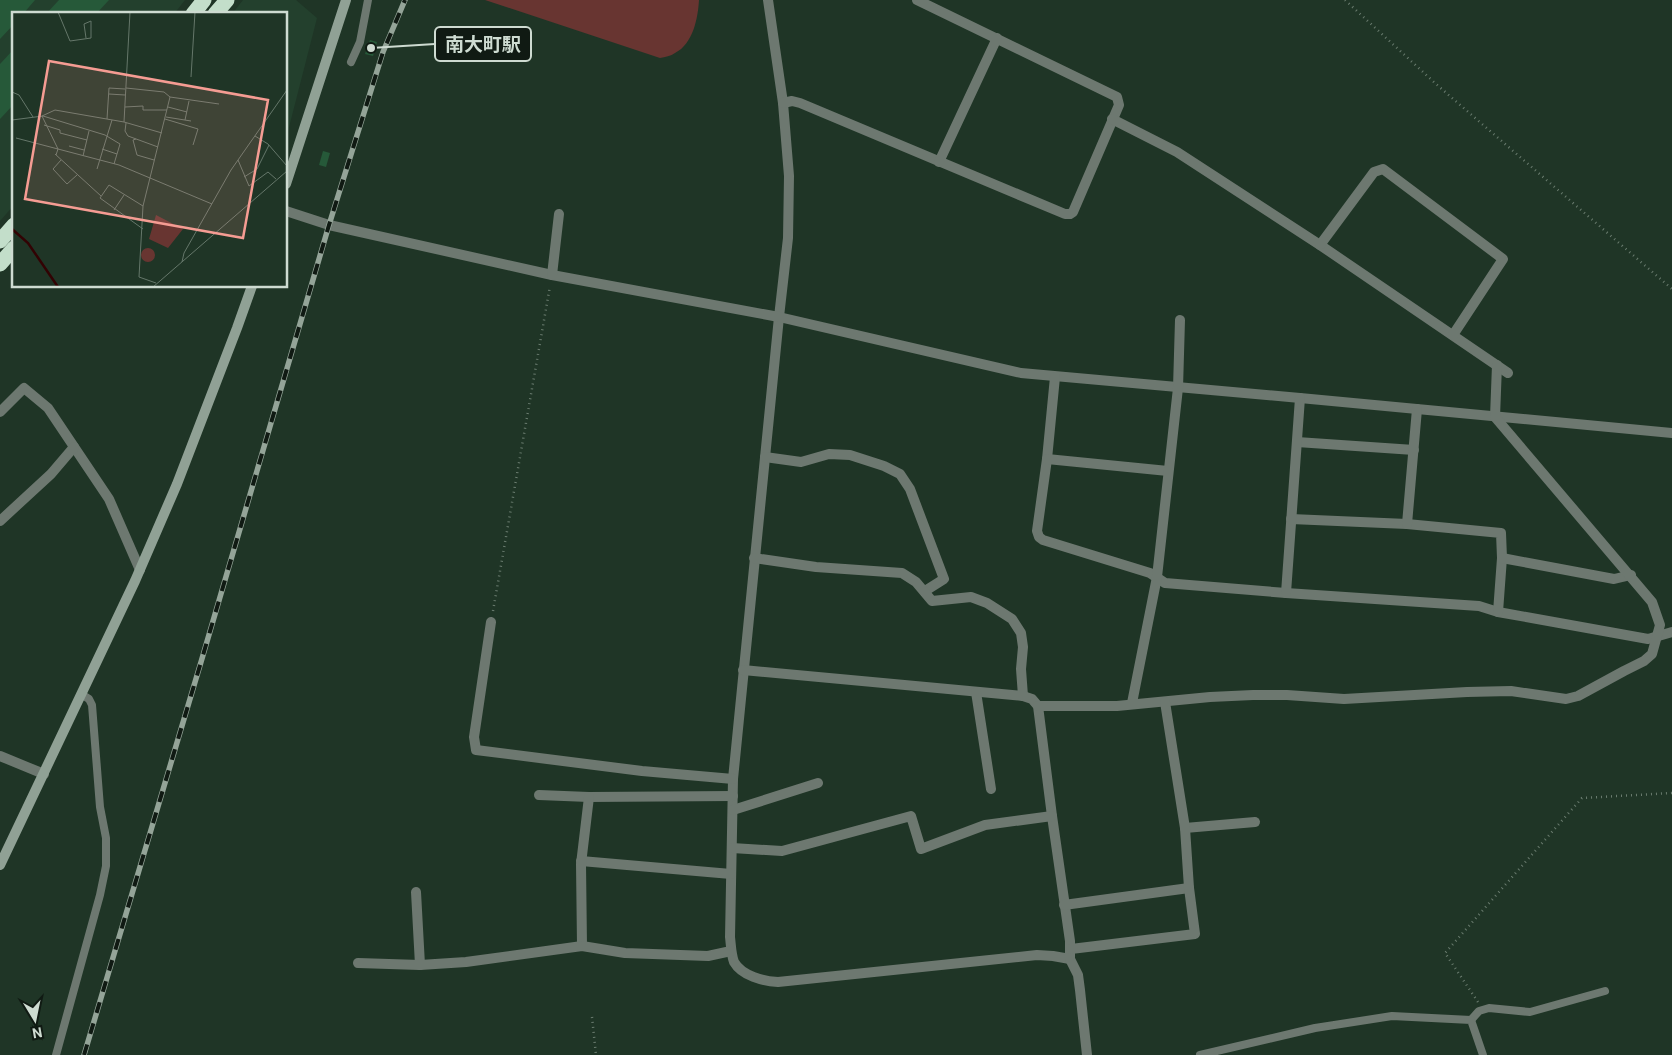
<svg xmlns="http://www.w3.org/2000/svg" width="1672" height="1055" font-family="Roboto,'Noto Sans JP',sans-serif">
<style>
.built{fill:#23402d}
.green{fill:#683531}
.building{fill:#265939}
.lines{fill:none;stroke-linecap:round;stroke-linejoin:round}
.path{stroke:#6a7c6f;stroke-width:2.5;stroke-dasharray:1 4;stroke-linecap:butt}
.lane{stroke:#6d7870;stroke-width:8}
.street{stroke:#6d7870;stroke-width:10}
.secondary{stroke:#90a195;stroke-width:10}
.highway{stroke:#c3deca;stroke-width:15}
.rail-casing{stroke:#94a498;stroke-width:5.5}
.rail{stroke:#101a13;stroke-width:4;stroke-dasharray:11;stroke-linecap:butt}
.inset-river{fill:none;stroke:#320203;stroke-width:2.5}
.inset-road{fill:none;stroke:#65776a;stroke-width:1}
.view{fill:#f59c93;fill-opacity:0.15;stroke:#f59c93;stroke-width:2.5}
.inset-edge{fill:none;stroke:#cedbd1;stroke-width:2.5}
.leader{fill:none;stroke:#cedbd1;stroke-width:2}
.callout-dot{fill:#cedbd1;stroke:#101a13;stroke-width:2}
.callout{fill:#101a13;stroke:#cedbd1;stroke-width:2}
.callout-label{font-size:19px;text-anchor:middle;font-weight:bold;fill:#cedbd1}
</style>
<rect width="100%" height="100%" fill="#1f3526"/>
<g class="built">
<polygon points="0,0 185,0 174,14 14,14 14,205 0,221"/>
<polygon points="243,0 296,0 317,18 286,139 286,14 232,14"/>
</g>
<path class="green" d="M485,0H699C698,18 693,44 675,53C671,56 665,57 660,58Z"/>
<g class="building">
<polygon points="0,0 35,0 23,14 14,14 14,24 0,39"/>
<polygon points="59,0 109,0 96,14 46,14"/>
<polygon points="370,40 377,42 373,56 365,54"/>
<polygon points="14,49 14,104 0,119 0,64"/>
<polygon points="323,151 330,153 326,167 319,165"/>
</g>
<g class="lines">
<g class="path">
<polyline points="1345,0 1436,84 1672,289"/>
<polyline points="493,611 550,286"/>
<polyline points="1478,1002 1445,953 1582,798 1672,793"/>
<polyline points="592,1017 596,1055"/>
</g>
<g class="lane">
<polyline points="351,62 360,42 368,0"/>
<polyline points="1471,1020 1479,1011 1489,1008 1530,1012 1605,991"/>
<polyline points="56,1055 100,895 106,866 106,838 100,807 92,705 89,699 81,694"/>
<polyline points="1200,1055 1315,1028 1392,1016 1471,1020 1483,1055"/>
</g>
<g class="street">
<path d="M768,0L783,103L789,176L788,238L779,317L733,779L730,937C731,945 731,954 734,962C742,976 763,981 778,982L1037,955L1053,956L1070,959"/>
<polyline points="783,103 792,101 800,103 1065,214 1070,214 1073,212 1119,105 1117,97 917,0"/>
<polyline points="1112,119 1177,152 1320,245 1508,373"/>
<polyline points="939,162 997,38"/>
<polyline points="286,211 329,225 552,275 779,317 1021,373 1300,398 1672,433"/>
<polyline points="1320,245 1374,172 1383,169 1503,259 1453,335"/>
<polyline points="552,275 559,214"/>
<polyline points="1055,377 1047,459 1037,531 1039,537 1043,540 1150,573 1165,583 1286,593 1479,606 1498,612 1648,639 1672,632"/>
<polyline points="0,412 24,388 48,408 109,499 140,570"/>
<polyline points="1297,442 1414,450"/>
<polyline points="765,457 801,462 829,454 850,455 884,466 900,474 910,489 944,579 925,591"/>
<polyline points="1047,459 1168,471"/>
<polyline points="1291,519 1407,524 1501,533 1502,558 1498,612"/>
<polyline points="0,521 51,474 74,447"/>
<polyline points="1407,524 1417,409"/>
<polyline points="754,558 816,567 902,573 916,582 932,601 971,597 987,603 1012,619 1021,633 1023,647 1021,669 1023,696"/>
<polyline points="1502,558 1614,579 1631,575"/>
<polyline points="1286,593 1300,398"/>
<polyline points="491,622 474,737 476,750 642,771 733,779"/>
<polyline points="743,670 1023,696 1032,699 1038,706 1052,816 1070,941 1070,959 1078,975 1080,990 1087,1055"/>
<polyline points="976,692 991,789"/>
<polyline points="1132,703 1157,577 1178,388 1180,320"/>
<polyline points="1038,706 1117,706 1210,697 1253,695 1287,695 1344,699 1467,692 1511,691 1566,699 1578,696 1624,671 1644,661 1652,654 1660,625 1652,602 1495,417 1497,365"/>
<polyline points="0,756 44,774"/>
<polyline points="539,795 589,797 733,796"/>
<polyline points="733,810 818,783"/>
<polyline points="1185,828 1255,822"/>
<polyline points="732,848 782,851 911,816 921,849 985,825 1052,816"/>
<polyline points="581,861 731,874"/>
<polyline points="416,892 420,965"/>
<polyline points="1064,905 1189,888"/>
<polyline points="582,946 581,864 589,797"/>
<polyline points="1071,949 1195,934 1189,888 1185,828 1165,702"/>
<polyline points="358,963 420,965 466,962 582,946 625,953 708,956 731,951"/>
</g>
<g class="secondary">
<polyline points="286,184 346,0"/>
<polyline points="0,865 135,581 177,484 237,328 252,286"/>
</g>
<g class="highway">
<polyline points="193,14 204,0"/>
<polyline points="215,14 227,0"/>
<polyline points="0,241 14,225"/>
<polyline points="0,264 14,248"/>
</g>
<defs>
<polyline id="rail" points="84,1055 201,662 329,225 383,52 405,0"/>
</defs>
<use href="#rail" class="rail-casing"/>
<use href="#rail" class="rail"/>
</g>
<g transform="translate(12 12)">
<rect width="275" height="275" fill="#1f3526"/>
<path d="M144,203L171,217L156,236L137,227ZM129 243a7 7 0 1 1 14 0a7 7 0 1 1-14 0Z" fill="#683531"/>
<path class="inset-river" d="M0,217L16,231L46,275"/>
<path class="inset-road" d="M46,0L58,29L79,26V9L72,12L74,26M179,65L183,0M114,76L152,80L158,85L207,92M0,80L7,83L21,105M97,82L113,83M113,95L131,94V98H155M156,95L175,100M30,104L43,98L112,110L150,121M30,104L46,137L44,143M154,105L179,109M95,107L97,76L113,77M153,107L186,117L181,133M0,108L31,104L93,123L108,132L102,152M173,108L177,89M112,110L118,0M114,111L113,119L116,124L146,135M32,113L48,118V121L75,128M243,124L256,132L275,154M4,126L107,153L200,192M124,127L121,128L125,143L142,148M57,134L72,138M90,137L105,142M43,142L89,184M71,144L77,119M49,148L41,157L55,172L65,163M226,148L237,174L256,160L264,167M85,157L100,108M232,165L245,157L257,133M102,198L112,183M131,217L88,186L97,173L131,194M170,250L172,241L219,158L275,78M144,271L127,265L131,194L158,85M141,275L275,159"/>
<path class="view" d="M37,49L256,88L231,226L13,187Z"/>
<rect width="275" height="275" class="inset-edge"/>
</g>
<path class="leader" d="M371 48L435 44"/>
<circle class="callout-dot" cx="371" cy="48" r="5"/>
<rect class="callout" x="435" y="27" width="96" height="34" rx="5"/>
<g class="callout-label">
<text x="483" y="51">南大町駅</text>
</g>
<g transform="translate(35 1020) rotate(170)" stroke="#101a13" stroke-width="4" paint-order="stroke">
<path d="M0-4L9 19L0 12L-9 19Z" fill="#cedbd1"/>
<text y="-8" font-size="14" font-weight="bold" text-anchor="middle" fill="#cedbd1">N</text>
</g>
</svg>
